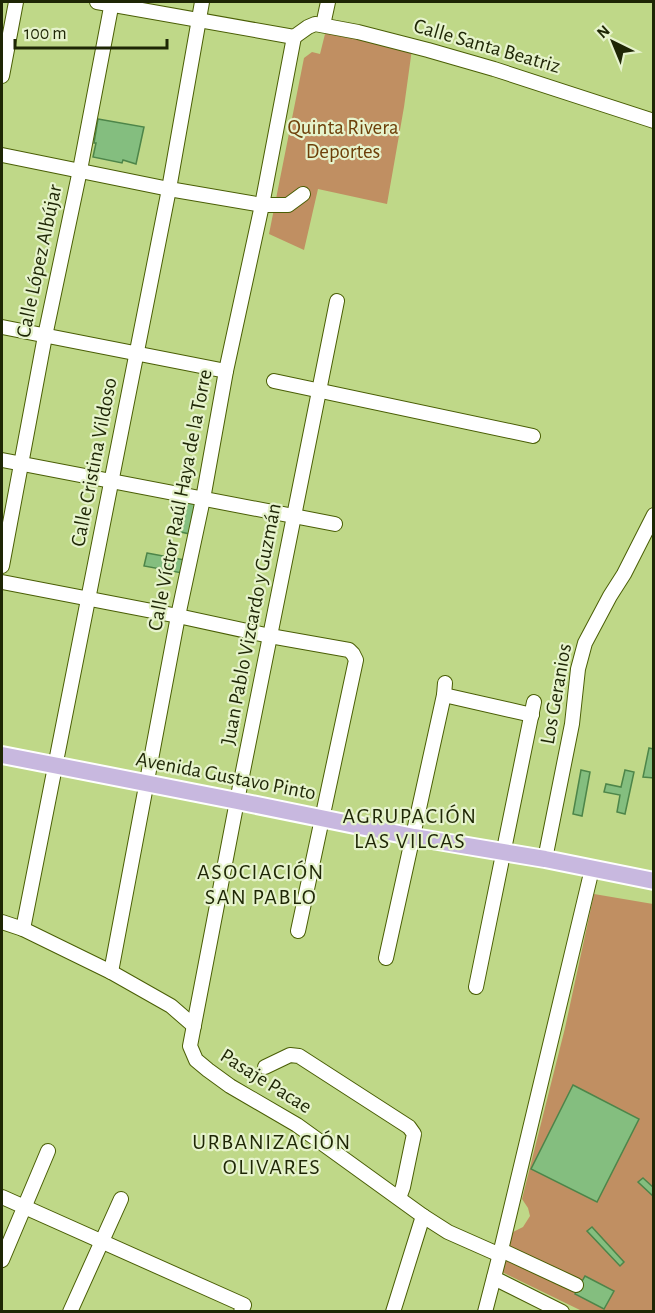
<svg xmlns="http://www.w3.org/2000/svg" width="655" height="1313" font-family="'Alegreya Sans',sans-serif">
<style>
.green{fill:#c08f62}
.building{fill:#84be7f;stroke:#4d8549;stroke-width:1.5}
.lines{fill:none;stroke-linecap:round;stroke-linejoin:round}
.minor-casing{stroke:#4a5e05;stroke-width:16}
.major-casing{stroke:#fff;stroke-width:20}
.minor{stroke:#fff;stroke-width:14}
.major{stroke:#c8b8df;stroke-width:16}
.labels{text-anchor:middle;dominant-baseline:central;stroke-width:4.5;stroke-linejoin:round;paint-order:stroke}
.street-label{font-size:21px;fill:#1e2605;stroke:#e6f3cc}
.park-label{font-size:21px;fill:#6d3f09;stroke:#e6f3cc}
.neighbourhood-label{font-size:22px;letter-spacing:1.5px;fill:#1e2605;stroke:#e6f3cc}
</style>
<rect width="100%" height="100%" fill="#bfd888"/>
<g class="green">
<polygon points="326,30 412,49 404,107 387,204 318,189 304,250 269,234 304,58 312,52 320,54"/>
<polygon points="594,894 653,904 653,1311 582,1311 502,1272 513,1232 523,1227 530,1216 528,1208 522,1199 565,1028"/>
</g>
<g class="building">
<polygon points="98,119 144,127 136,164 123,160 122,163 93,157 96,143 94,143"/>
<polygon points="177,498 196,502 190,534 171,530"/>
<polygon points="147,553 185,560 182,573 144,566"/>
<polygon points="649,748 654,749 654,778 643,777"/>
<polygon points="581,770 590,772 582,816 573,814"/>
<polygon points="625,770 634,772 625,814 617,812 620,795 604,792 606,784 621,787"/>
<polygon points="573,1085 639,1119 597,1202 531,1169"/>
<polygon points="643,1178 654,1188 654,1197 638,1182"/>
<polygon points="592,1227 624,1262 620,1266 587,1231"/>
<polygon points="585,1276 614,1291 604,1309 575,1294"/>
</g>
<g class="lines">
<defs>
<g id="minor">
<polyline points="97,2 294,37 308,27 315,24 358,32 428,50 494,69 654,121"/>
<polyline points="323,25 328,2"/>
<polyline points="2,76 16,2"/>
<polyline points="2,155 169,189 262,205 288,205 303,194"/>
<polyline points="337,301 237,801 190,1046 196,1060 208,1070 230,1086 297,1125 423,1216 448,1232 500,1255"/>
<polyline points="2,327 226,371"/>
<polyline points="274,381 533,436"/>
<polyline points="2,460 335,524"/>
<polyline points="2,566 45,336 80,170 112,2"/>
<polyline points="2,582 178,616 270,636 349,650 353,654 356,660 298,931"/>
<polyline points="444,695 532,715"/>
<polyline points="545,859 572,724 578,669 585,643 610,596 624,574 654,515"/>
<polyline points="2,922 23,929 111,972 171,1006 194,1026"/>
<polyline points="23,929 169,189 202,2"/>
<polyline points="386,958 444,695 445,683"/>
<polyline points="111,972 178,616 203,499 226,371 262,205 294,37"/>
<polyline points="476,987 534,702"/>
<polyline points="265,1067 290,1055 299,1056 409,1127 414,1134 403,1187 399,1198"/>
<polyline points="2,1197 244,1305 241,1312"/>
<polyline points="501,1250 576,1285"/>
<polyline points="2,1260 48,1151"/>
<polyline points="494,1278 562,1312"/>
<polyline points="70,1312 121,1199"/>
<polyline points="393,1312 423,1216"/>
<polyline points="485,1312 501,1250 592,869"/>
</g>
<polyline id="major" points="2,755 237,801 414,837 545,859 654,881"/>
</defs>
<use href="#minor" class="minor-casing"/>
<use href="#major" class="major-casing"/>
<use href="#minor" class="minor"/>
<use href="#major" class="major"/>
</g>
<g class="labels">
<g class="street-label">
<text transform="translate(487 46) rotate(16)">Calle Santa Beatriz</text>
<text transform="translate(39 261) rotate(-78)">Calle López Albújar</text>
<text transform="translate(94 462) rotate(-79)">Calle Cristina Vildoso</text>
<text transform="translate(180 500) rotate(-79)">Calle Víctor Raúl Haya de la Torre</text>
<text transform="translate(251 624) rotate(-79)">Juan Pablo Vizcardo y Guzmán</text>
<text transform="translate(556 694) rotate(-80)">Los Geranios</text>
<text transform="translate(226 776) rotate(11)">Avenida Gustavo Pinto</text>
<text transform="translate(266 1081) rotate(32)">Pasaje Pacae</text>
</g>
<g class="park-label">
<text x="343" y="127">Quinta Rivera<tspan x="343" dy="24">Deportes</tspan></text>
</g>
<g class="neighbourhood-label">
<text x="410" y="816">AGRUPACIÓN<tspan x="410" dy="25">LAS VILCAS</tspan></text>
<text x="261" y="872">ASOCIACIÓN<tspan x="261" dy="25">SAN PABLO</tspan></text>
<text x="272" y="1142">URBANIZACIÓN<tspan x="272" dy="25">OLIVARES</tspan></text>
</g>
</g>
<rect width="655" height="1313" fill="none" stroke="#1e2605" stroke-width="6"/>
<g transform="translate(613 42) rotate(317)" stroke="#e6f3cc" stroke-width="4.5" paint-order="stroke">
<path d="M0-4.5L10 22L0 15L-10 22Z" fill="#1e2605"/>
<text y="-9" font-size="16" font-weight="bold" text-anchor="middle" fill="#1e2605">N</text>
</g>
<path d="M15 39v9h152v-9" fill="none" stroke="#1e2605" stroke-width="3"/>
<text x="24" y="39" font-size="18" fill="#1e2605" stroke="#e6f3cc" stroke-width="4.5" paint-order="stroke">100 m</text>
</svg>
